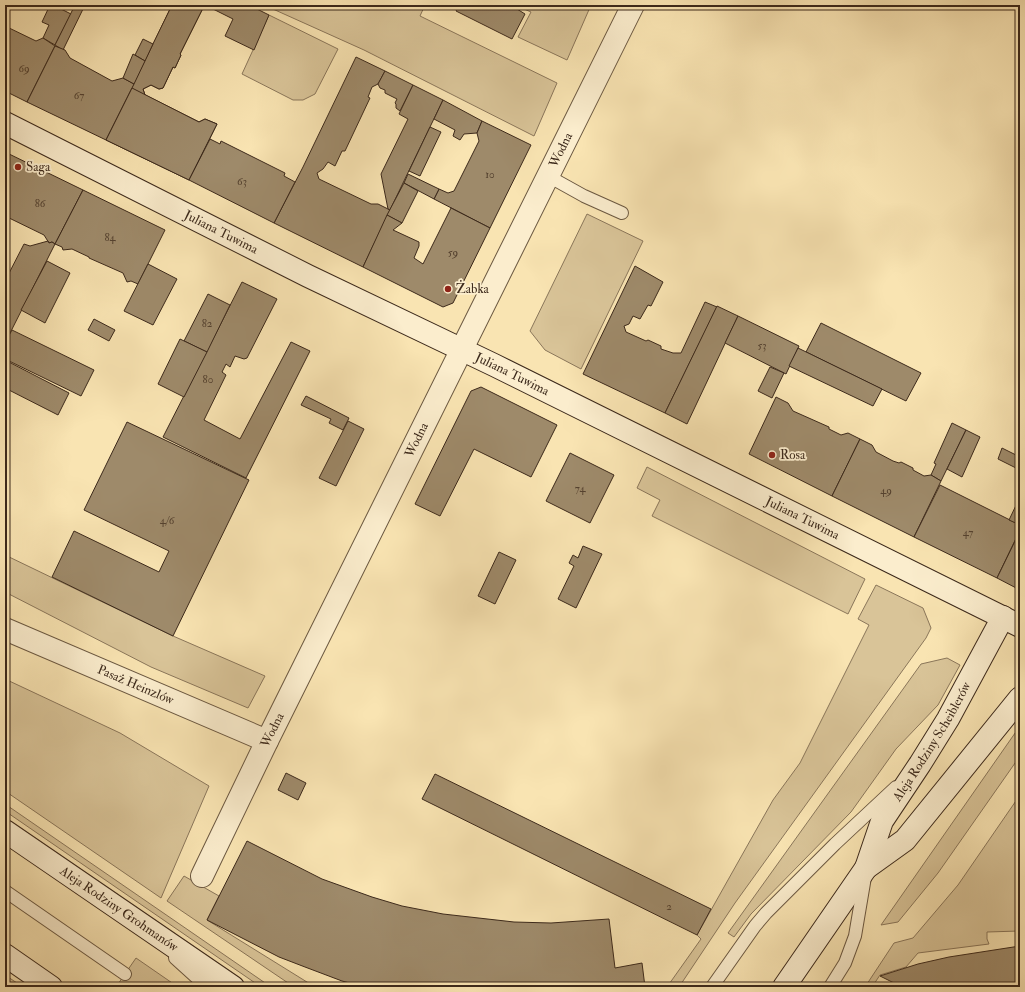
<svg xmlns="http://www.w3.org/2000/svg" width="1025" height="992" font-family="'IM FELL Double Pica',serif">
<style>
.green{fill:#d9c498;stroke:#8a765a}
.building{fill:#9e8a6a;stroke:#3c291b}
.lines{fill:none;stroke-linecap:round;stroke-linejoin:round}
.lane-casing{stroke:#6b5841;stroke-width:14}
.street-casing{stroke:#6b5841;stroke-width:24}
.secondary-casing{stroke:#3c291b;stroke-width:24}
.lane{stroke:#fbedcd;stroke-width:12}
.street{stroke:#fbedcd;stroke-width:22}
.secondary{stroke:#fbedcd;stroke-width:22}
.poi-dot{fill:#8f2418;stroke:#fbedcd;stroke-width:1.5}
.labels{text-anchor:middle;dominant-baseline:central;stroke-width:3.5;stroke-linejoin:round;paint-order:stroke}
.number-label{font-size:11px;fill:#54412f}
.street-label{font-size:13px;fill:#3c291b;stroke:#fbedcd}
.poi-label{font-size:13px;fill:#3c291b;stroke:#fbedcd;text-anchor:start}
</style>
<rect width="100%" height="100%" fill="#f9e4b2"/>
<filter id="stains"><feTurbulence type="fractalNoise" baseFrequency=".005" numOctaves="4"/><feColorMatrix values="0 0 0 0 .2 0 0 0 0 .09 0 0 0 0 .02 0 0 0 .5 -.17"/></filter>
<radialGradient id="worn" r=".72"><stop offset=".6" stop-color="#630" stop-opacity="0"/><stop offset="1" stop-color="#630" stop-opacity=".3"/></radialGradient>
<g class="green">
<polygon points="264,5 425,5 420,16 557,83 534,136 364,50"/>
<polygon points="526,5 591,5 567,60 518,37 531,12 524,9"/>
<polygon points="269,15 338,49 315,94 303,100 293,100 242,74"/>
<polygon points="587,214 643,241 581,369 545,350 530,331"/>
<polygon points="647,467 865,579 848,614 652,516 660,500 637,488"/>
<polygon points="5,555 173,636 265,676 248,708 151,667 5,592"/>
<polygon points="876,585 923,608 931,628 926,638 735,903 679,987 667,987 701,939 697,935 773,800 800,763 869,625 858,619"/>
<polygon points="947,658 960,665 938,705 896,749 851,812 751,914 734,937 728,933 921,664"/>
<polygon points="5,679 120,733 209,786 161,898 5,791"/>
<polygon points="1020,726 1020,756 938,873 898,922 881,925"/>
<polygon points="1020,795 1020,931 987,932 987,939 989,944 918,953 906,967 880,975 872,987 865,987 894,943 913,938 958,885"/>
<polygon points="5,804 271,987 261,987 5,811"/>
<polygon points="184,876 219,896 207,920 315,987 294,987 167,901"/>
<polygon points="136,958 178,987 116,987"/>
<polygon points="5,975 23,987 5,987"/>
</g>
<g class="building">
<polygon points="50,5 53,5 71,14 55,45 43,38 49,25 42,22"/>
<polygon points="75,5 85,5 63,50 55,45"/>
<polygon points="172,5 191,5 202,10 180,54 181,55 175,68 173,67 163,88 159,89 151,85 143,89 145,95 132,88"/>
<polygon points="172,5 191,5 202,10 180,54 181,55 175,68 173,67 163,88 159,89 151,85 143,89 145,95 199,122 205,119 217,124 189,180 106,140"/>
<polygon points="205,5 249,5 269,15 254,50 225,36 233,19"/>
<polygon points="459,5 519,5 517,9 525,14 512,39 456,11"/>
<polygon points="5,26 36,41 43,38 55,46 27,102 5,91"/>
<polygon points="143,39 153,44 145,61 135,55"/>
<polygon points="55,46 65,50 70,58 112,81 123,78 134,84 106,140 27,102"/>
<polygon points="133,54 145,61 134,84 123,78"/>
<polygon points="356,57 385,71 378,84 372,87 368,97 370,98 345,151 342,151 335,166 328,162 323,169 317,173 319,179 371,204 378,204 390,210 363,267 274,223 303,167"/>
<polygon points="385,71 413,85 400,111 396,108 396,104 395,103 397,99 385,93 385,90 380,88 378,84"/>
<polygon points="413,85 443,100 390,210 388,209 381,174 408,119 399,114"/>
<polygon points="132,88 199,122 205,119 217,124 189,180 106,140"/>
<polygon points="443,100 482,121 477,133 464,134 460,140 453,136 455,130 434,119"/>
<polygon points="482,121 531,145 490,228 434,199 439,189 448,193 454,191 479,141 477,133"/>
<polygon points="430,127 441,132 420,176 409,171"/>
<polygon points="210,139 220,144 221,141 285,173 284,176 295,182 274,223 189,180"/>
<polygon points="5,152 83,190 55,244 52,242 49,243 44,235 5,216"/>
<polygon points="408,174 439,189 434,199 404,183"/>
<polygon points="404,183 418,191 402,223 387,215"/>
<polygon points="83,190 165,230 138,284 131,281 127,282 123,273 89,258 89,257 72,249 63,250 62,247 55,244"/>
<polygon points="451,208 490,228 453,303 443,307 363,267 387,215 402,223 393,230 419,242 419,246 414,258 423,264"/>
<polygon points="48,241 49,243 52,242 55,244 5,343 5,281 24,244 30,246"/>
<polygon points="47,261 70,273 45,323 21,310"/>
<polygon points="148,264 177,279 153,325 124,311"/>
<polygon points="635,266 663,282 651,306 648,305 640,319 633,316 629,324 624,326 626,332 646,341 648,340 661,346 661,349 673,353 681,353 705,302 717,307 665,413 583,374"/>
<polygon points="242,282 277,299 247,358 244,359 235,356 230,367 226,364 222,372 226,375 204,420 240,439 291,342 310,351 246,478 163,437"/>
<polygon points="208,294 230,305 207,352 184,341"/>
<polygon points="717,306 738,316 687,424 665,413"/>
<polygon points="738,316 799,346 786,374 725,343"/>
<polygon points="94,319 115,330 109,341 88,330"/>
<polygon points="821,323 921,373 906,401 806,352"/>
<polygon points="12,330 94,370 81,396 5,359 5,343"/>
<polygon points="180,339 207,352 184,397 158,384"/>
<polygon points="798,348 882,389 873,406 789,366"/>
<polygon points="5,360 69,393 58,415 5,388"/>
<polygon points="770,367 784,373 772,398 758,391"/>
<polygon points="481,387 557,425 531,477 474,449 440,516 415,504 471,391"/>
<polygon points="306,396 349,418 343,430 329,423 331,419 301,405"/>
<polygon points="776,397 788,403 793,411 829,427 829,429 841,435 848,433 860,439 832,496 749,454"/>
<polygon points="348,421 364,429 336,486 319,478"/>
<polygon points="127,422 249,480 173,636 52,577 74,531 159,572 169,551 84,510"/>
<polygon points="952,423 966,430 941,481 931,475 936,464 934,463"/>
<polygon points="966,430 980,437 962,477 947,469"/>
<polygon points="860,439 872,445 876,452 893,461 899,463 901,462 913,468 913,470 924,476 931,475 941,481 914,537 832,496"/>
<polygon points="1002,448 1020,457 1020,470 998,459"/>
<polygon points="570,453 614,475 590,523 546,501"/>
<polygon points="940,485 1020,525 1020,530 997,578 914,537"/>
<polygon points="1020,497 1020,525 1009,520"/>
<polygon points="1019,533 1020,533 1020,590 997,578"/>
<polygon points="583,546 602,554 576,608 558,599 574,566 569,563 573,555 578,558"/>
<polygon points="499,552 516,560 495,604 478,596"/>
<polygon points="286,773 306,783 298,800 278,790"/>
<polygon points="435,774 711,909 697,935 422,799"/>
<polygon points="247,841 322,879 372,897 402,906 443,914 514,922 551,923 609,919 615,968 642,963 645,987 365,987 342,981 305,967 279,957 207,920"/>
<polygon points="1020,946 1020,987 902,987 880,976 918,964 949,957"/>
</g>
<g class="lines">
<defs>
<g id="lane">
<polyline points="548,176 584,196 622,213"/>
<polyline points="5,891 125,974"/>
<polyline points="175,958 207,987"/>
<polyline points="712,987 755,926 766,913 835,844 896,787"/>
<polyline points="830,987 845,963 855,936 865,877"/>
</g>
<g id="street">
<path id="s1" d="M5,629L267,741"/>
<path id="s2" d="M202,876L267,741L633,5"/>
</g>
<g id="secondary">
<path id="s3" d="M5,123L308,276L494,365L1020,626"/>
<path id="s4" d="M5,831L233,987"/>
<polyline points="866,868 905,840 1020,698"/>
<polyline points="5,955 51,987"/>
<path id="s5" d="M784,987L866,868L882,821L920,764L948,719L1003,617"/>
</g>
</defs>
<use href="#lane" class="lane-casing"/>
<use href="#street" class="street-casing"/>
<use href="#secondary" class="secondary-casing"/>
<use href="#lane" class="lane"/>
<use href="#street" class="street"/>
<use href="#secondary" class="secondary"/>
</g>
<g class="poi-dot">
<circle cx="18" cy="167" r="4"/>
<circle cx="448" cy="289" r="4"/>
<circle cx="772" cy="455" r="4"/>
</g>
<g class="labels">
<g class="number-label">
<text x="24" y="68">69</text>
<text x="79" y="95">67</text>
<text x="490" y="174">10</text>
<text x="242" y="181">63</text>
<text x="40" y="203">86</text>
<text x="110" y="237">84</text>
<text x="453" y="252">59</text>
<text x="207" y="323">82</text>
<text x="762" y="345">53</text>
<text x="208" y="379">80</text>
<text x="580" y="488">74</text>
<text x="886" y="490">49</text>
<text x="167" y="520">4/6</text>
<text x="968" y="532">47</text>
<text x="669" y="906">2</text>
</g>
<g class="street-label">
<text stroke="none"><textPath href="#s2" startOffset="810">Wodna</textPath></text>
<text stroke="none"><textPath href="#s3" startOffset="242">Juliana Tuwima</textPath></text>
<text stroke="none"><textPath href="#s3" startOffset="566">Juliana Tuwima</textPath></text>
<text stroke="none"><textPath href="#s2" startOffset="486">Wodna</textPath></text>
<text stroke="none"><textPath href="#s3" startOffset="890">Juliana Tuwima</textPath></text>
<text stroke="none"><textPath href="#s1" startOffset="142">Pasaż Heinzlów</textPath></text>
<text stroke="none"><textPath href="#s2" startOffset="162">Wodna</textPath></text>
<text stroke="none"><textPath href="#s5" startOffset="288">Aleja Rodziny Scheiblerów</textPath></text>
<text stroke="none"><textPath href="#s4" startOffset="138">Aleja Rodziny Grohmanów</textPath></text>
</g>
<g class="poi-label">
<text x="26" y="167">Saga</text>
<text x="456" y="289">Żabka</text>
<text x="780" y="455">Rosa</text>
</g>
</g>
<rect width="1025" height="992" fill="none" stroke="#f9e4b2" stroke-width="20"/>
<rect x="6" y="6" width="1013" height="980" fill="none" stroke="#3c291b" stroke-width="2"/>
<rect x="10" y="10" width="1005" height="972" fill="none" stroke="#3c291b"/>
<rect width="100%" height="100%" filter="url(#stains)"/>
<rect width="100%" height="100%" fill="url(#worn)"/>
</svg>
